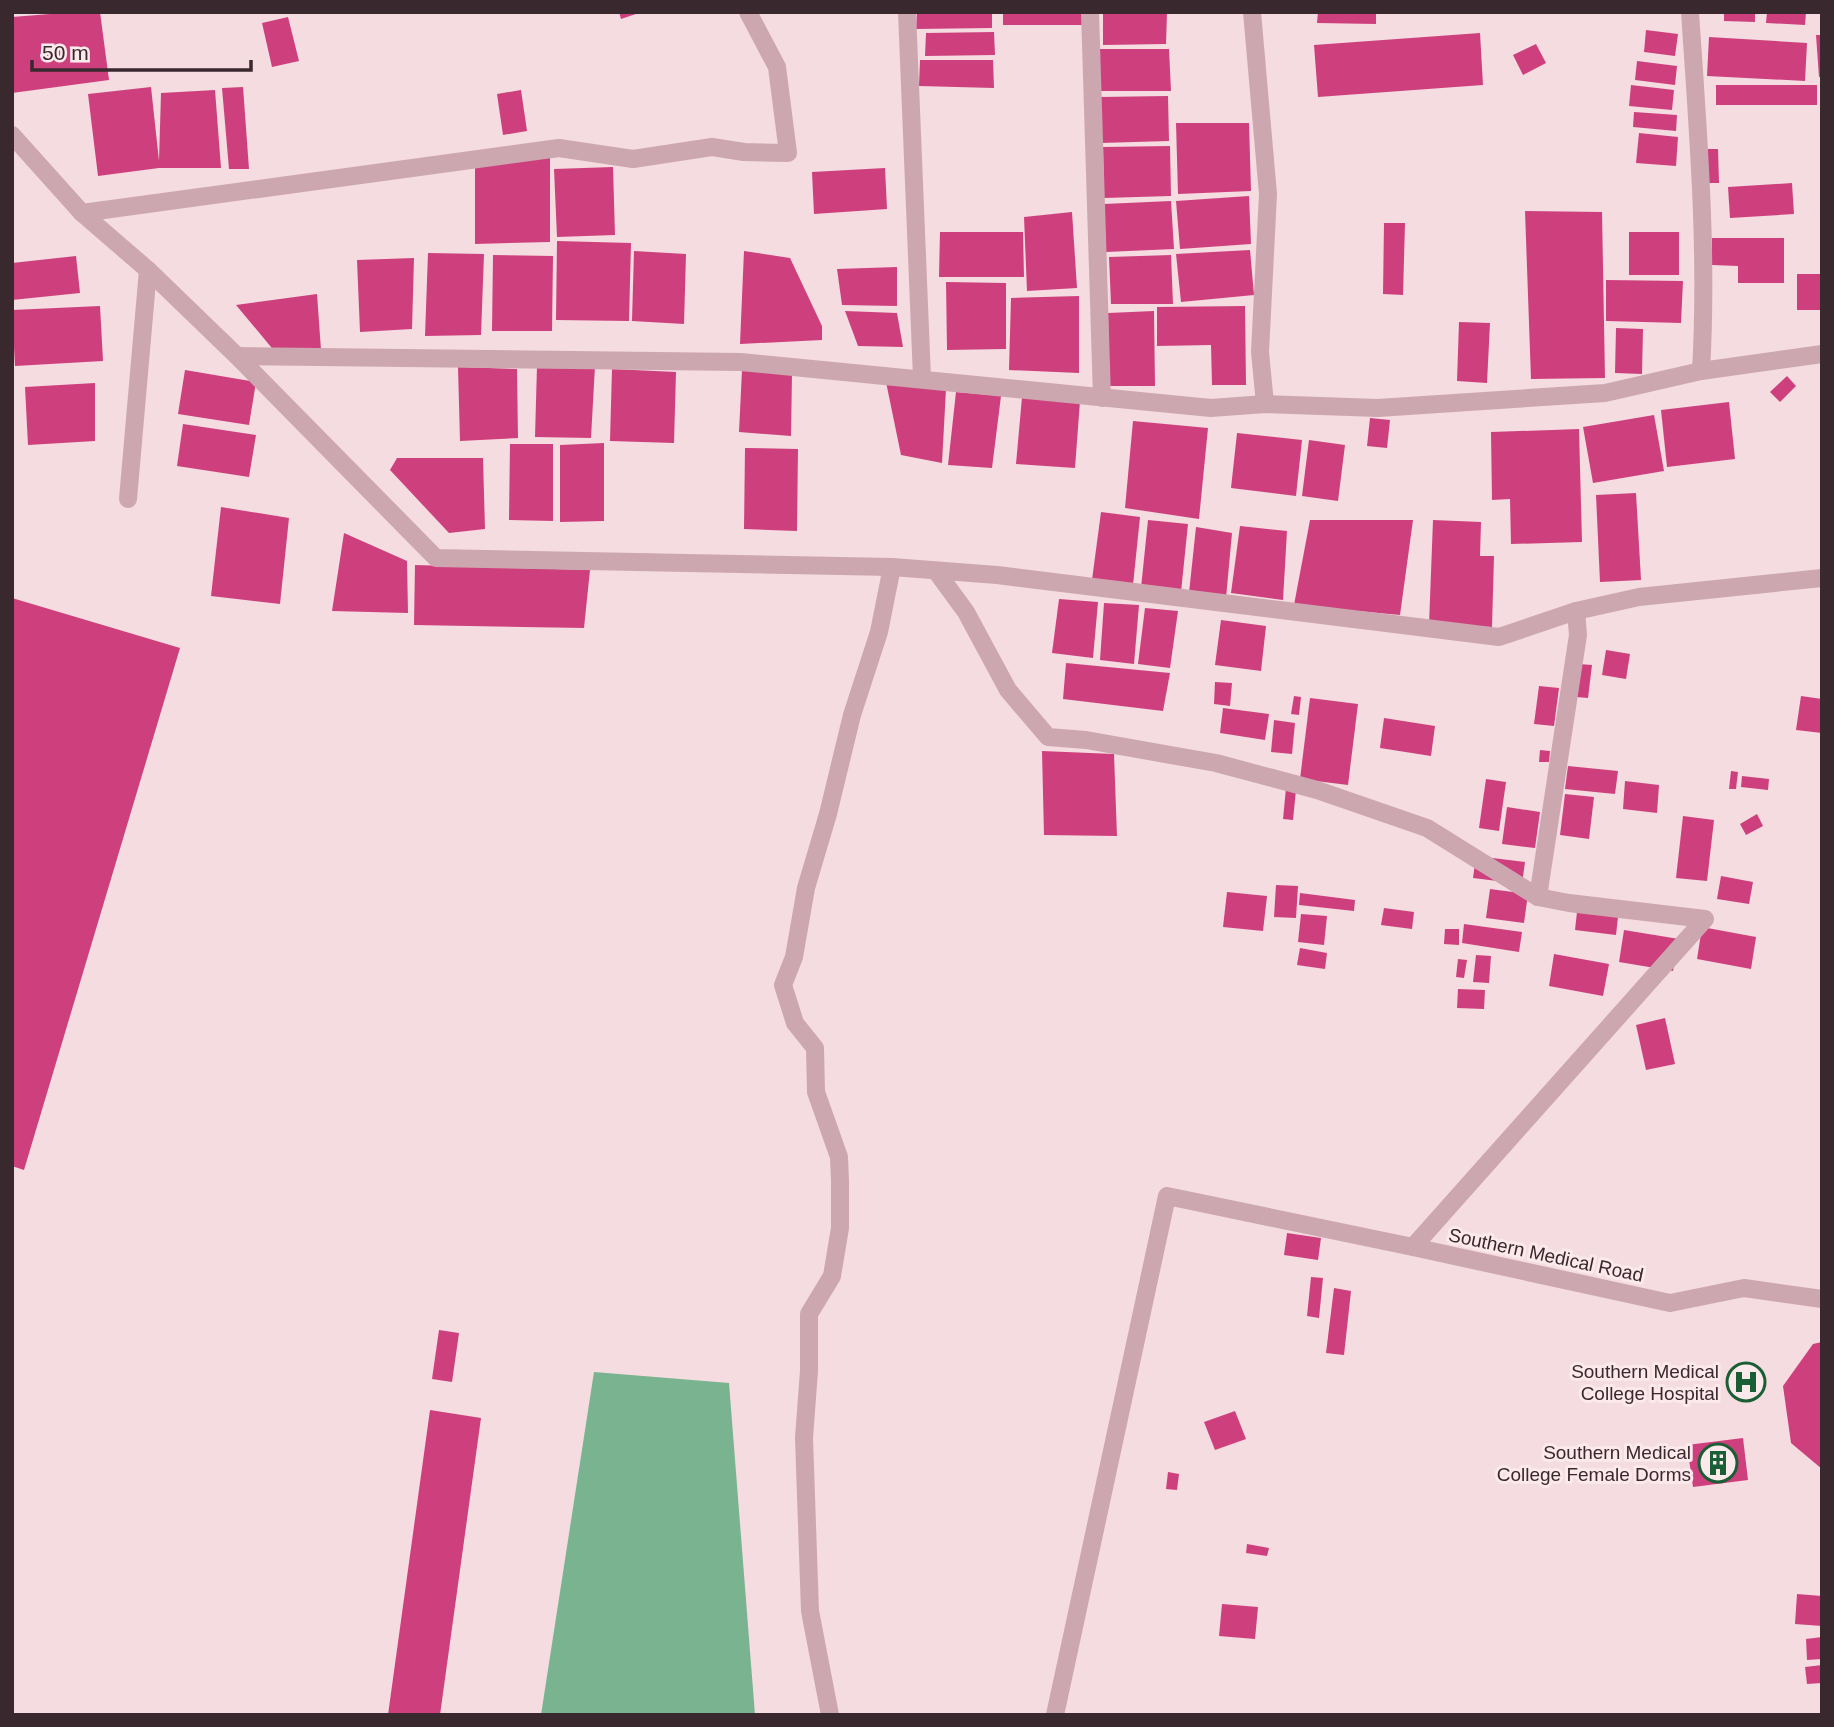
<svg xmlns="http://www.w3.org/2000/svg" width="1834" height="1727" font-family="Helvetica,sans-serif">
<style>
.water{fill:#79b38f}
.building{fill:#ce407d}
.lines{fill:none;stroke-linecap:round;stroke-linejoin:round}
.minor{stroke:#cda7af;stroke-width:18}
.labels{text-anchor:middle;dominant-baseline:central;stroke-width:6;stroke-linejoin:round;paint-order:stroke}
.street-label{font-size:19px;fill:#39282e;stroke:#fbe9ec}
.poi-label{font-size:19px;fill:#39282e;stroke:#fbe9ec;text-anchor:end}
</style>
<rect width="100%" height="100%" fill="#f4dce0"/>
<polygon class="water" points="594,1372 729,1383 755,1715 541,1715"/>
<g class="building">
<polygon points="75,12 100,12 109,80 12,93 12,17"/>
<polygon points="619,12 639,12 639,13 621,19"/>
<polygon points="917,12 992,12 992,28 916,29"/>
<rect x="1003" y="12" width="80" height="13"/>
<polygon points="1103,12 1167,12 1166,44 1103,45"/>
<polygon points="1318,12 1376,12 1376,24 1317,23"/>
<polygon points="1724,12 1755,12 1755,22 1724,21"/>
<polygon points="1767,12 1806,12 1805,25 1766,23"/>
<polygon points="288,17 299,61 272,67 262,23"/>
<polygon points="1646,30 1678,34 1675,56 1644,52"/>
<polygon points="994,32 995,55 925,56 926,33"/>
<polygon points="1480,33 1483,85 1318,97 1314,45"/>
<polygon points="1816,35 1822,35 1822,77 1819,77"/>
<polygon points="1709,37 1807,43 1805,81 1707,76"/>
<polygon points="1536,44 1546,63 1523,75 1513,55"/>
<polygon points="1099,49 1169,49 1171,91 1100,91"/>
<polygon points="920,60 993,60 994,88 919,86"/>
<polygon points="1637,61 1677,66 1675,85 1635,80"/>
<polygon points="1631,85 1674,90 1672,110 1629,106"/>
<rect x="1716" y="85" width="101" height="20"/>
<polygon points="151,87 159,161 161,93 215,90 221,168 159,168 98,176 88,94"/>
<polygon points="243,87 249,169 229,169 222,88"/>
<polygon points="521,90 527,131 503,135 497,94"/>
<polygon points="1168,96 1169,141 1101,143 1100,97"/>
<polygon points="1634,112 1677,115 1676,131 1633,127"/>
<polygon points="1176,123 1249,123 1251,191 1178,194"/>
<polygon points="1639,133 1678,137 1676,166 1636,163"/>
<polygon points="1170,146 1171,196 1104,198 1103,147"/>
<polygon points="1707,149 1718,149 1719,183 1707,183"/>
<polygon points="550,156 550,242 475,244 475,166"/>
<polygon points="613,167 615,235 557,237 554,169"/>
<polygon points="885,168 887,209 814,214 812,172"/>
<polygon points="1792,183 1794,214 1730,218 1728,187"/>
<polygon points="1249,196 1251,244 1180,249 1176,201"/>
<polygon points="1171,201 1174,249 1106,252 1104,204"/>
<polygon points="1525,211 1602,212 1605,378 1531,379"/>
<polygon points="1072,212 1077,288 1027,291 1024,217"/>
<polygon points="1384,223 1405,223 1403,295 1383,294"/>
<polygon points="940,232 1023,232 1024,277 939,277"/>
<rect x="1629" y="232" width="50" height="43"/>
<polygon points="1712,238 1784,238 1784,283 1738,283 1738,266 1712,265"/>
<polygon points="557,241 631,243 629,321 556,320"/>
<polygon points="1250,250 1254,295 1181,302 1176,254"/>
<polygon points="634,251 686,254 684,324 632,321"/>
<polygon points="744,251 790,258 822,326 822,340 740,344"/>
<polygon points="428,253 484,254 481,335 425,336"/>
<polygon points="493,255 553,256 552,331 492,331"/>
<polygon points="1171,255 1173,304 1111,304 1109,257"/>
<polygon points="76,256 80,293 12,300 12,263"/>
<polygon points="414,258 412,329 360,332 357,260"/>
<polygon points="897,267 897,306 842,305 837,269"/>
<rect x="1797" y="274" width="25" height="36"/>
<polygon points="1606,280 1683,281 1681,323 1606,321"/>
<polygon points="946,282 1006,283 1006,349 947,350"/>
<polygon points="317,294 321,350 276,353 236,305"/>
<polygon points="1079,296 1079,373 1009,370 1011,298"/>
<polygon points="100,306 103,361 15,366 12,310"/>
<polygon points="1245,306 1246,385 1212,385 1211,345 1157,346 1157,307"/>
<polygon points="845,311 897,313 903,347 858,346"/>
<polygon points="1154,311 1155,386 1109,386 1108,313"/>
<polygon points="1459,322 1490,323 1487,383 1457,381"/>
<polygon points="1616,328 1643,329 1642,374 1615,373"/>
<polygon points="537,366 595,366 591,438 535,437"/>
<polygon points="458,367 517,369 518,438 460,441"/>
<polygon points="612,369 676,372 674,443 610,441"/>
<polygon points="185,370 256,382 249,425 178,414"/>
<polygon points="742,370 792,374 791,436 739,432"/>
<polygon points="1787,376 1796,386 1780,402 1770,392"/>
<polygon points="886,382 946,389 942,463 901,455"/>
<polygon points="95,383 95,441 28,445 25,387"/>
<polygon points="956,392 1001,396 992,468 948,465"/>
<polygon points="1022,397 1080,401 1075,468 1016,464"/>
<polygon points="1729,402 1735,459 1667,467 1661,410"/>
<polygon points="1654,415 1664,471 1593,483 1583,427"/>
<polygon points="1370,418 1390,420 1387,448 1367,446"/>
<polygon points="1133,421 1208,428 1199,519 1125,508"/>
<polygon points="183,424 256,435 249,477 177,466"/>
<polygon points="1579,429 1582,542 1511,544 1510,499 1492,500 1491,432"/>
<polygon points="1237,433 1302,440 1296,496 1231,488"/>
<polygon points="1309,440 1345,445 1338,501 1302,496"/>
<polygon points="604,443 604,521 560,522 560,445"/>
<polygon points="510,444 553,444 553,521 509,520"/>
<polygon points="745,448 798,449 797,531 744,529"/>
<polygon points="397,458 483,458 485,529 449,533 390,470"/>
<polygon points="1636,493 1641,580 1600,582 1596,495"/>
<polygon points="221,507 289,518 280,604 211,596"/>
<polygon points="1101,512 1140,517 1133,585 1092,580"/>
<polygon points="1148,520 1188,524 1181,592 1141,588"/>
<polygon points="1310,520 1413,520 1400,615 1294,605"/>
<polygon points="1433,520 1481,522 1480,556 1494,556 1492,627 1429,625"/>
<polygon points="1240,526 1287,531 1283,600 1231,593"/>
<polygon points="1196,527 1232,533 1226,598 1189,593"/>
<polygon points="344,533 407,561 408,613 332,611"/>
<polygon points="415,565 590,570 584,628 414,625"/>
<polygon points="12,598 180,648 24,1170 12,1166"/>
<polygon points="1059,599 1098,602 1093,658 1052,653"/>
<polygon points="1104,603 1139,605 1134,664 1100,660"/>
<polygon points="1145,608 1178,611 1170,668 1138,664"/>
<polygon points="1221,620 1266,626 1261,671 1215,665"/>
<polygon points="1606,650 1630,654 1626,679 1602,675"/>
<polygon points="1066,663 1170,673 1163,711 1063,699"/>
<polygon points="1579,664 1592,665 1588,698 1576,697"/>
<polygon points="1215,682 1232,683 1230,706 1214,704"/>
<polygon points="1539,686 1559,688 1554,726 1534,724"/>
<polygon points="1294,696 1301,697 1299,715 1291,714"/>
<polygon points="1801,696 1822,699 1822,733 1796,730"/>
<polygon points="1310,698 1358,704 1348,785 1300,779"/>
<polygon points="1223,708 1269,714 1265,740 1220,733"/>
<polygon points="1384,718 1435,726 1431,756 1380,748"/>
<polygon points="1274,720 1295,723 1292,754 1271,752"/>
<polygon points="1540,750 1550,751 1549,762 1539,762"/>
<polygon points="1042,751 1114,754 1117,836 1044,835"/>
<polygon points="1568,766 1618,771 1615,794 1565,789"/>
<polygon points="1731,771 1738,772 1736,789 1729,789"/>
<polygon points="1742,776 1769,779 1768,790 1741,787"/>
<polygon points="1486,779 1506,782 1499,831 1479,828"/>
<polygon points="1625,781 1659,785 1657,813 1623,809"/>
<polygon points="1286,788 1296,790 1293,820 1283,819"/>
<polygon points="1565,794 1594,797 1589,839 1560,835"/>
<polygon points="1507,807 1540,812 1535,848 1502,844"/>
<polygon points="1757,814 1763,826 1746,835 1740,824"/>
<polygon points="1683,816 1714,820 1707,881 1676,878"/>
<polygon points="1476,856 1525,862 1522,884 1473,878"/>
<polygon points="1721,876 1753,882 1749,904 1717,899"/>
<polygon points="1276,885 1298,886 1296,918 1274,917"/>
<polygon points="1490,889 1528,894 1524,923 1486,918"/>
<polygon points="1227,892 1267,896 1263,931 1223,927"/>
<polygon points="1300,893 1355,900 1354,911 1299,905"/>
<polygon points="1384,908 1414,912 1412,929 1381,925"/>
<polygon points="1577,912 1618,917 1616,935 1575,930"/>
<polygon points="1301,914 1327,916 1324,945 1298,942"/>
<polygon points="1464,924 1522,932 1519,952 1462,943"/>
<polygon points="1702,927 1756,937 1751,969 1697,959"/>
<polygon points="1445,929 1459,929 1459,945 1444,944"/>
<polygon points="1624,930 1679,939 1673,971 1619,962"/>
<polygon points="1300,948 1327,953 1325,969 1297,965"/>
<polygon points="1554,954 1609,964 1603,996 1549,986"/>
<polygon points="1476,955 1491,956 1489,983 1473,982"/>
<polygon points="1458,959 1467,960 1464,978 1456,977"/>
<polygon points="1458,989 1485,990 1484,1009 1457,1008"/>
<polygon points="1665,1018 1675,1064 1646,1070 1636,1025"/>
<polygon points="1287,1233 1321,1238 1318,1260 1284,1255"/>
<polygon points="1311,1277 1323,1278 1319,1318 1307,1316"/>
<polygon points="1334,1288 1351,1291 1344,1355 1326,1353"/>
<polygon points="439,1330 459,1333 452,1382 432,1379"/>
<polygon points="1822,1342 1822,1469 1791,1443 1783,1386 1813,1344"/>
<polygon points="430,1410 481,1418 440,1715 388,1715"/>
<polygon points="1235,1411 1246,1439 1215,1450 1204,1422"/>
<polygon points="1743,1438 1748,1480 1693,1487 1687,1445"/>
<polygon points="1168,1472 1179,1474 1177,1490 1166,1489"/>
<polygon points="1247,1544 1269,1548 1267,1556 1246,1553"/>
<polygon points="1797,1594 1822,1596 1822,1626 1795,1624"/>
<polygon points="1222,1604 1258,1607 1255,1639 1219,1636"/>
<polygon points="1822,1637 1822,1659 1807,1660 1806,1639"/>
<polygon points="1822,1665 1822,1683 1807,1684 1805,1667"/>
</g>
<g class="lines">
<g class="minor">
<polyline points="907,12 922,378"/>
<polyline points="1090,12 1102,398"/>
<polyline points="1252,12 1268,194 1260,352 1265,404"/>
<path d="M1690,12C1698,132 1708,251 1701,371"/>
<polyline points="12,135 82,213 148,270 237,356 436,558 892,567 997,575 1499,637 1576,611 1639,597 1822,578"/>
<polyline points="82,213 559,148 633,159 712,147 744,152 788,153 777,67 748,12"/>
<polyline points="237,356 741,362 1211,408 1265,404 1378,408 1605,393 1701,371 1822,354"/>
<polyline points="128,499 148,270"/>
<polyline points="936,571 966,612 1008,690 1048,737 1086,740 1216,763 1317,790 1427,828 1538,897 1569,903 1705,919 1413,1247 1167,1196 1055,1715"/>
<polyline points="1538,897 1578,635 1576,611"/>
<polyline points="1413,1247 1670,1303 1744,1288 1822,1299"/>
<polyline points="830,1715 810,1611 804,1438 809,1371 809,1314 832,1276 840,1228 840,1181 839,1157 816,1092 815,1048 795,1023 783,985 794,957 806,888 828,814 852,715 879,632 892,567"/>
</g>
</g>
<defs>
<symbol id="hospital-ring" viewBox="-11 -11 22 22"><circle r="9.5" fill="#fbe9ec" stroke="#1a5e35" stroke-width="1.5"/><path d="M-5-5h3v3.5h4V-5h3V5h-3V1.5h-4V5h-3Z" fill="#1a5e35"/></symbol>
<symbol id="building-ring" viewBox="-11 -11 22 22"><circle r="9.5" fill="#fbe9ec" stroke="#1a5e35" stroke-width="1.5"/><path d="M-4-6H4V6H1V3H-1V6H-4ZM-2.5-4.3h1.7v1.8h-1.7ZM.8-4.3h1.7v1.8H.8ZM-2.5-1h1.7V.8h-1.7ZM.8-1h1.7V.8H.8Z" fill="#1a5e35"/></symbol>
</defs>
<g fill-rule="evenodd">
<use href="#hospital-ring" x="1724" y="1360" width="44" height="44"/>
<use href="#building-ring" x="1696" y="1441" width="44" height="44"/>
</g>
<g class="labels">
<g class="street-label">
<text transform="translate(1546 1255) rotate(12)">Southern Medical Road</text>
</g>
<g class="poi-label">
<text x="1719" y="1371">Southern Medical<tspan x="1719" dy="22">College Hospital</tspan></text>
<text x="1691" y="1452">Southern Medical<tspan x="1691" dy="22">College Female Dorms</tspan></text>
</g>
</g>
<rect width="1834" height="1727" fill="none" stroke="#39282e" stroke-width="28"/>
<path d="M32 60v10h219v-10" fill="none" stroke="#39282e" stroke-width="3.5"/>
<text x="42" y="60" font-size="21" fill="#39282e" stroke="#fbe9ec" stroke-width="5" paint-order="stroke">50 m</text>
</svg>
